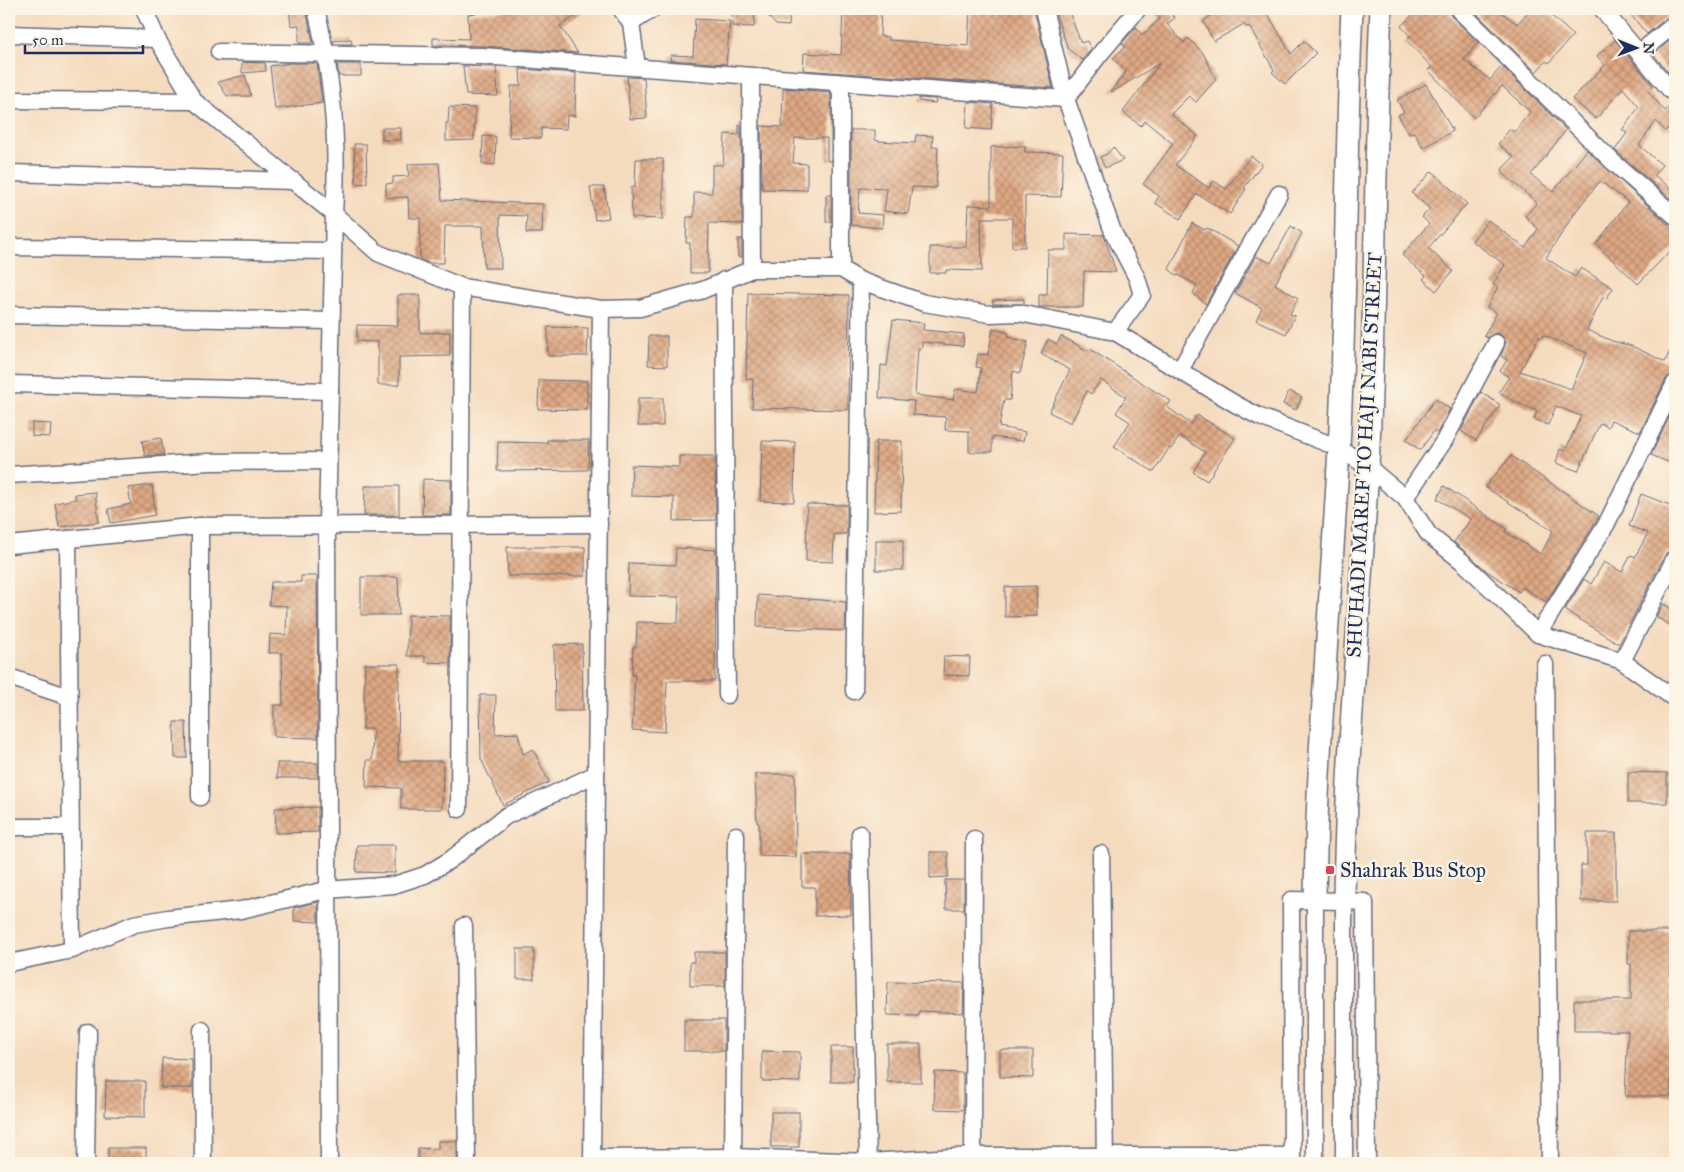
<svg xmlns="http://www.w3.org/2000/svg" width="1684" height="1172" font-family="'IM FELL Great Primer',serif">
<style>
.building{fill:url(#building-cross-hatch);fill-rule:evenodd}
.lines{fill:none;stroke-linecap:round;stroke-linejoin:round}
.minor-casing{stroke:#676b80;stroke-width:19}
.major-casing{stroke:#676b80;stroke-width:24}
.minor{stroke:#fff;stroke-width:16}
.major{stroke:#fff;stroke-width:21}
.poi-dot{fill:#d1495b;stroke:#fcf5e5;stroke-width:2}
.labels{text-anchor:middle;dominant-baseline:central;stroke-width:4.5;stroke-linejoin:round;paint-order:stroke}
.street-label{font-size:20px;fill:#1b2f5e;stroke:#fcf5e5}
.poi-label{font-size:20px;fill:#1b2f5e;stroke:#fcf5e5;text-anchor:start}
</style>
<defs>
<pattern id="building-cross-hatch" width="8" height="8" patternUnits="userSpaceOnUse" patternTransform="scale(1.25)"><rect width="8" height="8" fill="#dfa882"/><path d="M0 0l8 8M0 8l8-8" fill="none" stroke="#b4896e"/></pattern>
</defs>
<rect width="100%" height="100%" fill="#fcf5e5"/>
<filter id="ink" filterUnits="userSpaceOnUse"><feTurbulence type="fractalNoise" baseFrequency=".02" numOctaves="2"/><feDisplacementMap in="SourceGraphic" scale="10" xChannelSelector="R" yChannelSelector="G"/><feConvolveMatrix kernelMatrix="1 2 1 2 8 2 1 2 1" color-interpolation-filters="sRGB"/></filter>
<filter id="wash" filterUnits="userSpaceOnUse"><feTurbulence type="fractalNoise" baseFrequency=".0096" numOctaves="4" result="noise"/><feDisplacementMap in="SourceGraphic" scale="20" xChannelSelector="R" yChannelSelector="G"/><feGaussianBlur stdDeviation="1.12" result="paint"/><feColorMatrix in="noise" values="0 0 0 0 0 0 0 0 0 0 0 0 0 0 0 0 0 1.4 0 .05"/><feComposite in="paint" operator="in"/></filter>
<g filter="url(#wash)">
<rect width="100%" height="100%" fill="#f5dbbe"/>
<g id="blocks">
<g class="building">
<polygon points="289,9 306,9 313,43 299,43 299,25 291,26"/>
<polygon points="516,9 587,9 560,26 578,53 483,46 433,45 433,38 469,39 468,14"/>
<polygon points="733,9 755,9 754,27 732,26"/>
<polygon points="762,9 790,9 789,26 776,25"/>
<polygon points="843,9 881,9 880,36 889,37 889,40 968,46 970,9 1034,9 1053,88 803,70 804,53 841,55"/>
<polygon points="1054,9 1068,9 1081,43 1087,41 1091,49 1082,60 1068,49"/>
<polygon points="1151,9 1167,9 1175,18 1167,24 1184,43 1188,38 1203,53 1216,79 1196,102 1189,96 1171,114 1198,136 1175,165 1209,188 1214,181 1226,189 1251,156 1262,164 1244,188 1246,189 1230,214 1197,194 1180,219 1155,203 1159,196 1143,184 1173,144 1145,121 1141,126 1123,112 1160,63 1112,92 1111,91 1126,72 1113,58 1125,47 1122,43 1136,27 1142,35 1160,19"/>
<polygon points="1217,9 1265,9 1291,54 1304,41 1316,53 1285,84 1272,72 1274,70 1249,26 1246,27 1244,24 1214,41 1203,22"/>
<path d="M1418,9H1448L1451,16L1478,42L1464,60L1490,80L1502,66L1566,130L1531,175L1553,192L1587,150L1668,224L1675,226V246L1638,284L1596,244L1628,202L1600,181L1576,211L1546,258L1575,277L1581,268L1613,288L1606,299L1603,297L1587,330L1612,341L1632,346L1665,362L1675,340V373L1666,379L1640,432L1611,420L1608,427L1600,423L1578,471L1556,463L1560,449L1565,451L1581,416L1556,406L1548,425L1534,419L1537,411L1513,401L1499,392L1509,377L1500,371L1507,360L1501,356L1506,342L1500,334L1495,333L1488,338L1484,336L1497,313L1487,307L1498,287L1493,284L1505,265L1472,241L1488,220L1525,248L1538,229L1525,216L1537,203L1504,174L1502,169L1514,157L1498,144L1510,129L1514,132L1530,112L1502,86L1474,118L1428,70L1432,67L1406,40L1410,36L1401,26ZM1543,335L1587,353L1571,389L1520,371L1539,337L1542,338Z"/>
<polygon points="1483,9 1497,9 1517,24 1531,9 1544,9 1573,35 1549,63 1546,61 1536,72 1478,15"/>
<polygon points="1626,9 1675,9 1675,14 1669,16 1647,34"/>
<polygon points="695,19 730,21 726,64 670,60 671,55 693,56"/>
<polygon points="1673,38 1675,41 1675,67 1669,73 1653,54"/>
<polygon points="351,39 352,44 334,44 333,41"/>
<polygon points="1615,40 1653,86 1648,91 1665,111 1675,102 1675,135 1668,128 1665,131 1656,121 1639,145 1662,165 1654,175 1675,192 1671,199 1615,150 1627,133 1622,130 1639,107 1623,88 1596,119 1572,99 1605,65 1597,56"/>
<polygon points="242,62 265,63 266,71 242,73"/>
<polygon points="290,63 317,63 322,103 275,109 270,66"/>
<polygon points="337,64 361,64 361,76 339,76"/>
<polygon points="463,66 496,67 498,96 466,95"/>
<polygon points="520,69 576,73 575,116 567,115 566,129 541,128 541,138 509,137 511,86 521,86"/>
<polygon points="245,75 251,96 227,96 218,82"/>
<polygon points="627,77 644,78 647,118 630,119"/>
<polygon points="1426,84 1453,131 1423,148 1414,132 1409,134 1398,115 1404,112 1397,100"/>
<polygon points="783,88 830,92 831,94 831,161 827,161 827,138 795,138 793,163 807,164 807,190 762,189 761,126 782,127"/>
<polygon points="919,98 936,99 935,103 919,101"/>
<polygon points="968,102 993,104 991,130 966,128"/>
<polygon points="449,107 475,108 474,140 446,141 446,123 448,123"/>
<polygon points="739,125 741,125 742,224 709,223 708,273 690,273 690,243 686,243 687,217 694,217 694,192 712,193 712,165 723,165 725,134 739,135"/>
<rect x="382" y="128" width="19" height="12"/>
<polygon points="851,130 875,130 875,140 878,141 915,143 916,135 933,136 932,147 938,147 936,188 912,187 908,214 884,211 887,189 860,188 858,213 883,215 882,228 851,225"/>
<polygon points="483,136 496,137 495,165 482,164"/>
<polygon points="354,144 366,144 367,183 356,184"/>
<polygon points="1025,146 1025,152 1063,153 1061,197 1025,196 1025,247 1012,247 1012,218 981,218 982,271 946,270 946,273 930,273 930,247 966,247 968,205 991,206 991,147"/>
<polygon points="1113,147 1123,160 1105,168 1100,157 1107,154"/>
<polygon points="636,159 663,159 663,219 632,218 631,187 635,187"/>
<polygon points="439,163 442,200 543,204 542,233 526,233 527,216 500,215 501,268 484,268 483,226 445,226 444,263 429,263 420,259 420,218 409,218 408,197 386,198 386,184 393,183 393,177 409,176 408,164"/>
<polygon points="1432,171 1467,204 1428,248 1453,271 1436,291 1423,279 1426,276 1402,255 1429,224 1422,217 1430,209 1412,193"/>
<polygon points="590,187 604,187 609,218 595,220"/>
<rect x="826" y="195" width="5" height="27"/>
<polygon points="1192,223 1205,230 1207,228 1211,230 1238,246 1206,304 1193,293 1197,285 1178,275 1177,276 1169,269"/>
<polygon points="1291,226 1302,233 1275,284 1298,298 1290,314 1295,316 1286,334 1256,320 1262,308 1235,293 1256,256 1271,263"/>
<polygon points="1066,234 1104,235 1116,272 1084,271 1083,307 1039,307 1039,295 1047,295 1048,250 1066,250"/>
<rect x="738" y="239" width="4" height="18"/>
<polygon points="748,293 849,295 848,410 752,408 753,379 746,379"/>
<polygon points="398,295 420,295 420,333 450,332 450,356 399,357 399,385 378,385 378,342 357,341 357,325 398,326"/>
<polygon points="1024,299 1024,304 993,304 993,300"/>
<polygon points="893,320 924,323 923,330 964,334 963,346 922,342 922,349 918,348 915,395 953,400 955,389 978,392 981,368 976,367 978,354 988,355 993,329 1009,333 1008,337 1028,342 1020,373 1013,371 1010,400 1004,400 999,427 1025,432 1023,441 992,437 992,452 969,452 969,431 945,430 946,417 913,415 914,401 879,398 881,365 887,366"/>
<polygon points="548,327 588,328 587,356 548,356"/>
<polygon points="649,336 667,336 667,366 648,365"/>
<polygon points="1061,336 1088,351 1090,349 1156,392 1171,401 1167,407 1191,424 1197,415 1235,438 1207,481 1193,472 1205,452 1180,436 1171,449 1169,448 1154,472 1114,447 1130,422 1116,413 1126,397 1101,380 1091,394 1087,391 1071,423 1049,412 1070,370 1041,354 1048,339 1057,344"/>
<polygon points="539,380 587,381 587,410 538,409"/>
<polygon points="1289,391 1302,397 1296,410 1283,404"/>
<polygon points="1481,392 1500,405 1476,441 1461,431"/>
<rect x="638" y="398" width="25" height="28"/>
<polygon points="1435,399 1450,409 1437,433 1434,431 1420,450 1406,440"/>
<polygon points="1675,405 1675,465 1651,455"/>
<polygon points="32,423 51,424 50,437 32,436"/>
<polygon points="161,438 164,455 145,456 142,441"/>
<polygon points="547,440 589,440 588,470 497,471 498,442 547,443"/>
<polygon points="762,441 795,442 794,502 760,501"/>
<polygon points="876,441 902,441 901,511 874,512"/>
<polygon points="679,456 715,456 716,520 674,521 674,497 631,496 632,465 679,467"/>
<polygon points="1511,456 1599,516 1546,602 1522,587 1519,592 1487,571 1454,542 1471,519 1437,499 1444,486 1507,529 1505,532 1541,554 1553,531 1485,487"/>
<polygon points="423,479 451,480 451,515 422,515"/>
<polygon points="152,485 155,515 111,523 108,509 131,504 128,488"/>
<polygon points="365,486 399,486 399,515 364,515"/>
<polygon points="95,492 99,522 59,527 55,503 76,499 75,494"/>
<polygon points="1641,494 1675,507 1675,548 1666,553 1619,644 1565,610 1584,579 1591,584 1604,562 1622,572 1631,555 1635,557 1648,533 1629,526"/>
<polygon points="807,504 847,505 847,534 834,534 833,562 806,561"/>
<rect x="876" y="540" width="27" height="30"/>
<polygon points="507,547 585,547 585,576 508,576"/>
<polygon points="676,548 716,550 715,681 667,681 665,732 632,730 635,675 632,675 633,647 636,647 637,622 678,623 679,597 628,596 629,563 675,565"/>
<polygon points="301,576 317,576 318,738 274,737 274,705 283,705 282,653 269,653 270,634 286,635 287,606 269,605 271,582 301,582"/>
<polygon points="361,577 398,577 399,615 361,615"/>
<polygon points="1036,586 1037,616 1005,617 1005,587"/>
<polygon points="758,595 846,602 845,631 757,627"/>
<polygon points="1663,604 1675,611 1675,628 1656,617"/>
<polygon points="408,615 450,616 450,663 425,662 425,656 407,656"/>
<polygon points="582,644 583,711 555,711 554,645"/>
<polygon points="944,656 970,657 969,676 943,675"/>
<polygon points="365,664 399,664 398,761 443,761 442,809 401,809 401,788 366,787 367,760 372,760 373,729 363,729"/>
<polygon points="480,695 496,695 495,734 518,733 523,754 533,749 549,782 503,805 481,759"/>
<polygon points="174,722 186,722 187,758 175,758"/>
<rect x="277" y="763" width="41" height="15"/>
<polygon points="1628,772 1667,773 1667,803 1628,803"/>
<polygon points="755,774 795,774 796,857 759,856 759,823 757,823"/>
<polygon points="318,807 318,832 276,833 275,808"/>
<polygon points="1587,833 1616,833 1616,901 1581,901 1581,865 1587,865"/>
<polygon points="357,845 395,845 395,873 356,872"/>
<polygon points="930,852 948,852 948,877 930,878"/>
<polygon points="802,854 850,854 851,915 815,916 815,887 802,887"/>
<polygon points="945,880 964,880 964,909 946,909"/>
<polygon points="318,902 318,922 294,921 294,908"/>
<polygon points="1628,931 1671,931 1671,1096 1625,1096 1628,1031 1574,1031 1574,1000 1631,1000 1631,964 1628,964"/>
<rect x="517" y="949" width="17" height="30"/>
<polygon points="694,952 725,952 725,986 690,986 690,962 694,962"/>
<polygon points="888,982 964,983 963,1013 919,1011 919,1016 887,1015"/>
<rect x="684" y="1020" width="40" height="31"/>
<rect x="887" y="1044" width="34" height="38"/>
<rect x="831" y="1047" width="22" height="35"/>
<polygon points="1000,1050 1033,1050 1033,1078 1000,1077"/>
<polygon points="762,1051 800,1052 800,1082 762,1081"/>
<polygon points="162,1058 192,1059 192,1088 161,1088"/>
<polygon points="935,1072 963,1073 963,1110 934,1109"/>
<polygon points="106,1081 145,1081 145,1117 105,1116"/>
<rect x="771" y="1112" width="28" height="35"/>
<polygon points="438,1141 457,1141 457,1163 418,1163 418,1148 438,1149"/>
<rect x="108" y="1148" width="38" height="15"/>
</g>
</g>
</g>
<g filter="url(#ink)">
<use href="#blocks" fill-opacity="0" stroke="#676b80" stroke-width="1"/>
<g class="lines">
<defs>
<g id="minor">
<polyline points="144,9 157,39 194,101 334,214 327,525 329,1163"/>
<path d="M316,9C332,75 339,146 334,214L378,253L462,287L601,309L640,308L703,290L752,269H841L861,281L924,303L990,314L1019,313L1115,332L1237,405L1260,417L1339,448L1368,467L1405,498L1429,535L1463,562L1538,634L1622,661L1675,699"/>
<polyline points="621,9 631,23 637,67"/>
<polyline points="1044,9 1066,99 1113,232 1137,278 1142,295 1115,332"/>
<polyline points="1458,9 1613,162 1675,216"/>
<polyline points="1602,9 1671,91"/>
<polyline points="631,23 653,9"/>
<polyline points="9,34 157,39"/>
<polyline points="219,52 482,56 1066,99 1099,55 1138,9"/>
<polyline points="1639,53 1675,24"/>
<polyline points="751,76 752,269"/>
<polyline points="836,82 841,92 841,269"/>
<polyline points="9,100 194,101"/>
<polyline points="9,173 294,181"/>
<polyline points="9,247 333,251"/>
<polyline points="724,280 727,695"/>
<polyline points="9,315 331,321"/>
<polyline points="1180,370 1279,194"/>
<polyline points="9,384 330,391"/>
<polyline points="9,475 209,462 328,461"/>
<polyline points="1405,498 1444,441 1496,343"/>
<polyline points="200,526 200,797"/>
<polyline points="68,539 72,950"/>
<polyline points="9,545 200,526 599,524"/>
<polyline points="1538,634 1606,525 1675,383"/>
<polyline points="1622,661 1675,558"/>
<polyline points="1545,664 1550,1163"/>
<polyline points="9,677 69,697"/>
<polyline points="854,691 861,281"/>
<polyline points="459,809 462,287"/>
<polyline points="9,827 70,827"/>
<polyline points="860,834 868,1163"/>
<polyline points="1101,854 1105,1163"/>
<polyline points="1315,899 1315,1163"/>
<polyline points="1344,901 1365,902 1367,1163"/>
<polyline points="464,926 467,1163"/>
<polyline points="9,963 72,950 134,924 168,918 241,910 326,890 394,885 425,875 450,860 506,816 596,774"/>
<polyline points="202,1030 203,1163"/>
<polyline points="592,1158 733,1157 868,1162 973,1156 1292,1156"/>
<polyline points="86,1163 88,1032"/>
<polyline points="592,1163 601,309"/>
<polyline points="733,1163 736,835"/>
<polyline points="973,1163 974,839"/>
<polyline points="1292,1163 1291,900 1344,901 1344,1163"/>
</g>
<g id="major">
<path d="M1315,899C1317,748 1331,598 1339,448C1347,301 1345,155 1352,9"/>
<path d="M1344,901C1346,756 1360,611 1368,466C1376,314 1374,161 1381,9"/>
</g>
</defs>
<use href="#minor" class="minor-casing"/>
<use href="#major" class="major-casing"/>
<use href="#minor" class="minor"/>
<use href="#major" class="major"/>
</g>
</g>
<rect class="poi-dot" x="1325" y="865" width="10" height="10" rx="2.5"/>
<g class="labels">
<g class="street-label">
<text transform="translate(1364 455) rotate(-87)">SHUHADI MAREF TO HAJI NABI STREET</text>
</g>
<g class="poi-label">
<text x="1340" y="870">Shahrak Bus Stop</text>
</g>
</g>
<rect width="1684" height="1172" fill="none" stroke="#fcf5e5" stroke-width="30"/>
<g transform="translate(1636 48) rotate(91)" stroke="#fcf5e5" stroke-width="4" paint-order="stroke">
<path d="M0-4L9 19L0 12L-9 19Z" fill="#1b2f5e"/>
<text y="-8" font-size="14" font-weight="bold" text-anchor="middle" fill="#1b2f5e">N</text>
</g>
<path d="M25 45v8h118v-8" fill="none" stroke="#1b2f5e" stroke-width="2.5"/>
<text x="32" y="45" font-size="15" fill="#1b2f5e" stroke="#fcf5e5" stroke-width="4" paint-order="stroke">50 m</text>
</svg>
